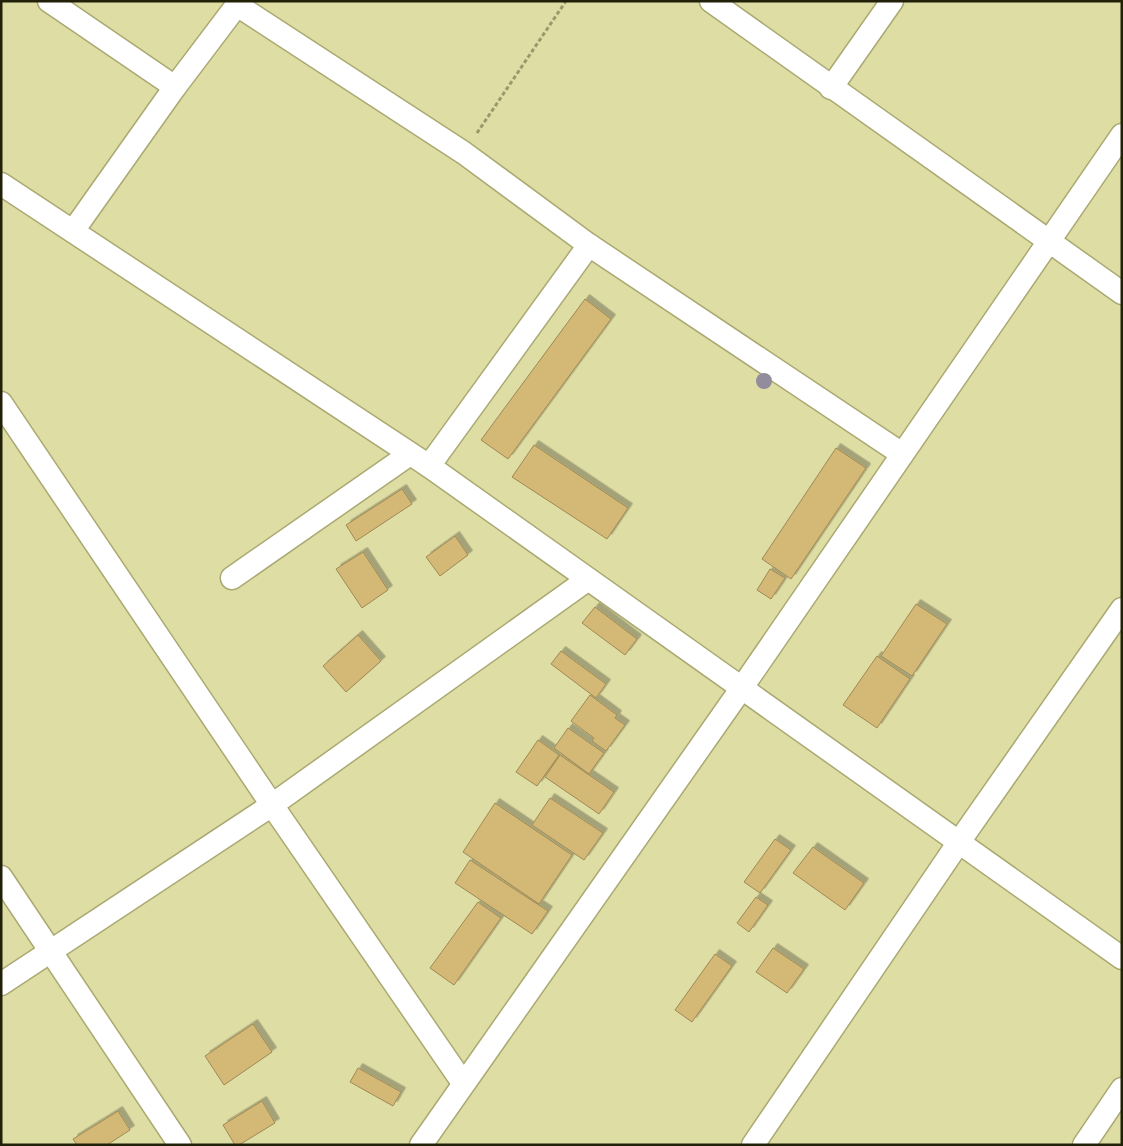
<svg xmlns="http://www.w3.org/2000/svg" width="1123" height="1146" font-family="Spectral,serif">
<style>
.building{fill:#d4b875;stroke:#9f8955;filter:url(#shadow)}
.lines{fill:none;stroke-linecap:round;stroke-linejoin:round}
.street-casing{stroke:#aaa972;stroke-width:25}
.path{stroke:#99996c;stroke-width:3;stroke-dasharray:4 2.5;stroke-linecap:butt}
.street{stroke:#fff;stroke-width:22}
.tree{fill:#928c9c}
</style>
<defs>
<filter id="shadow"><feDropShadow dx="4.5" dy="-4.5" stdDeviation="0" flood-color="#0004"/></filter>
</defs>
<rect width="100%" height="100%" fill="#dedda4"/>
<g class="building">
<polygon points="585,299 611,319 508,459 481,440"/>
<polygon points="534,445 628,508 607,539 512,477"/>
<polygon points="836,448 866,468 791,579 762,559"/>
<polygon points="402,489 412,504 356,541 346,525"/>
<polygon points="455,536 468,555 440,576 426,557"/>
<polygon points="363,552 388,590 362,608 336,569"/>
<polygon points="770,569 785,578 771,599 757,590"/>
<polygon points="916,604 947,624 912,676 881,656"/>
<polygon points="595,607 637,639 625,655 582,623"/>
<polygon points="358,635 381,661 346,692 323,666"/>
<polygon points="561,651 606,684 596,698 551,664"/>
<polygon points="877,656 910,679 877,728 843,705"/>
<polygon points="590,695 617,715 615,718 625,725 606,751 592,741 594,738 571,721"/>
<polygon points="568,728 604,753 589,774 554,748"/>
<polygon points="538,740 559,755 537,786 516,772"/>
<polygon points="560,755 614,792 599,814 545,777"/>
<polygon points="550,798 603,833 584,860 532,825"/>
<polygon points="495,803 572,855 539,904 463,852"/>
<polygon points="775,839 791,850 760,893 744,882"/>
<polygon points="813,847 864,883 845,910 793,873"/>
<polygon points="470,860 548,911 532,934 455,883"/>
<polygon points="756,897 768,905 749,932 737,923"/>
<polygon points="478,902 501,918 454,985 430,968"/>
<polygon points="773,948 804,969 787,993 756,972"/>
<polygon points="715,954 732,966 692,1022 675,1010"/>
<polygon points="253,1024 272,1052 224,1085 205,1056"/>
<polygon points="358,1068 401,1092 393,1106 350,1082"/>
<polygon points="262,1101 275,1123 239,1145 235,1145 223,1125"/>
<polygon points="118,1111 130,1130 107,1145 77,1145 73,1139"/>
</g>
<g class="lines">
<defs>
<g id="street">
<polyline points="49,1 175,87"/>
<polyline points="711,1 1122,293"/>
<polyline points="237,5 464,153 589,245 902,454"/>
<polyline points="831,88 892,1"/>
<polyline points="1,184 429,466 1122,958"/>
<polyline points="73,231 175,87 240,1"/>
<polyline points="1,403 272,805 463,1083"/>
<polyline points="429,466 589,245"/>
<polyline points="232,578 410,454"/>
<polyline points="1,877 180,1145"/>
<polyline points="1,984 272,805 587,580"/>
<polyline points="421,1145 741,689 1122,135"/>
<polyline points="753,1145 959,842 1122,609"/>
<polyline points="1084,1145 1122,1089"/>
</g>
</defs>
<use href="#street" class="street-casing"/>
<polyline class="path" points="477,133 566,1"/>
<use href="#street" class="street"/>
</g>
<circle class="tree" cx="764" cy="381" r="8"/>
<rect width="1123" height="1146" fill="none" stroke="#21210a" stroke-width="5"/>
</svg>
